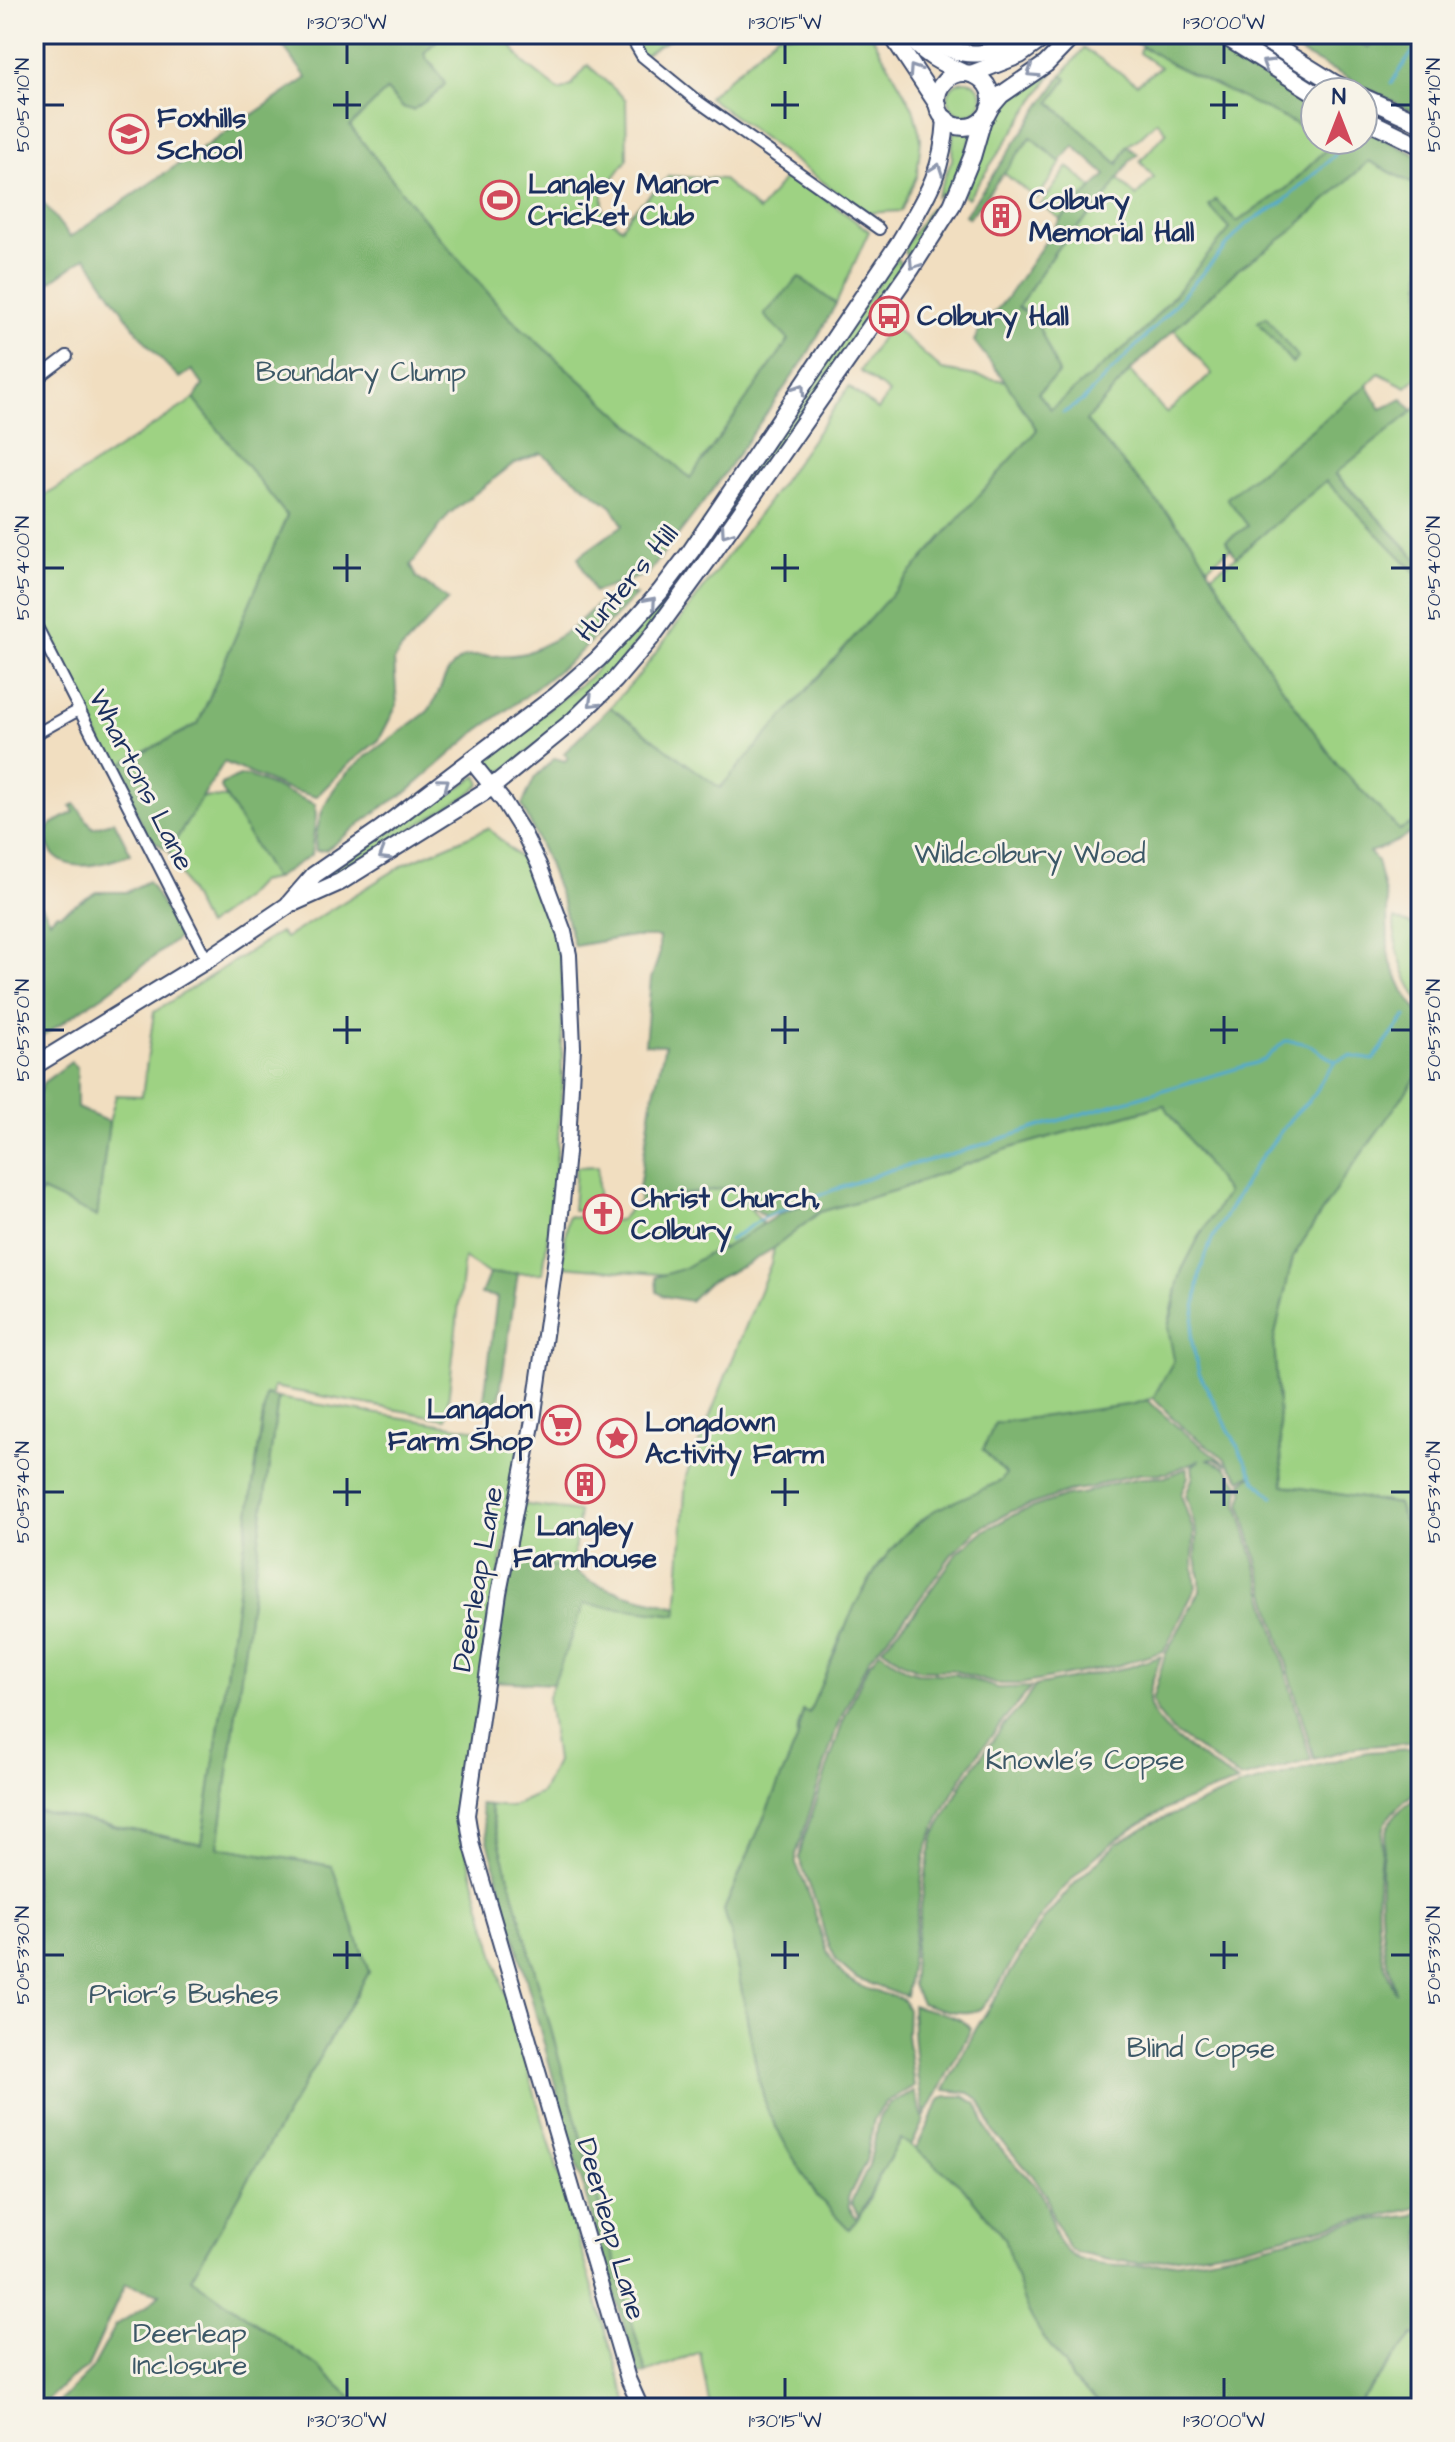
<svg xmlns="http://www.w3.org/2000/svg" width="1455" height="2442" font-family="'Architects Daughter',sans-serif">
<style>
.green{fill:#9ed283;stroke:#5c8070;stroke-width:2}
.forest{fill:#7eb471;stroke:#4c7268;stroke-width:2}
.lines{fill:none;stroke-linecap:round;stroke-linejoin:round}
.stream{stroke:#51aacf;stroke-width:3}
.street-casing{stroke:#3b496d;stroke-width:14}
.secondary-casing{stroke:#3b496d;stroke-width:18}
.primary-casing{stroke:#3b496d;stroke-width:20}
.street{stroke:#fff;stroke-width:10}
.secondary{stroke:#fff;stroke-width:14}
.primary{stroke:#fff;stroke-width:16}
.oneway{stroke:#8d97ae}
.ticks{fill:none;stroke:#1b2f5e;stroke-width:3}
.labels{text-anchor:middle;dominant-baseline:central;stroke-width:6;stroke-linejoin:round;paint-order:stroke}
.poi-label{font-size:28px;font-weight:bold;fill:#1b2f5e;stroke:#f7f3e8;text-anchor:start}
.park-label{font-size:28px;fill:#3c5867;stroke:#f7f3e8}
.street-label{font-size:28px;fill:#1b2f5e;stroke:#f7f3e8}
.neatline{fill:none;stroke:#1b2f5e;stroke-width:3}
.ticks-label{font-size:20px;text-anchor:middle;fill:#1b2f5e}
</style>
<rect width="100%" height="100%" fill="#f7f3e8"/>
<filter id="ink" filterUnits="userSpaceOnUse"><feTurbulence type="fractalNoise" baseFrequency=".0125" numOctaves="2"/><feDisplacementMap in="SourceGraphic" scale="16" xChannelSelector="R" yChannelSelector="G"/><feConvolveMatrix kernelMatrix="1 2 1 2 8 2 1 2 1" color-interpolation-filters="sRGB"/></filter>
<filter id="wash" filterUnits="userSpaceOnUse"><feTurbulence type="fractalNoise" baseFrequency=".006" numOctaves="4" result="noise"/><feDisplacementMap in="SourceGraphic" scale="32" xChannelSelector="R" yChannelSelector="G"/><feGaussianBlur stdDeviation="1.8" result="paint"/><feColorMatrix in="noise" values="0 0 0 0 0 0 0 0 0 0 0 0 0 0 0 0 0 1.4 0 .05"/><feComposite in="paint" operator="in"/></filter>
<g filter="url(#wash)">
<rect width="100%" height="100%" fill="#f1dec0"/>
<g class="green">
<polygon points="443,34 504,34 523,62 560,91 571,86 588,65 626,100 627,160 603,192 603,212 621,228 630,214 669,176 722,179 759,211 789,172 869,231 836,304 799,277 765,315 789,340 691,479 508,316 423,218 350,126 387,89 394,99 412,110 438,92 434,66 426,60 424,52"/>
<polygon points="629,34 678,34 642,56"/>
<polygon points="778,34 871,34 913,108 921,139 917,175 901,211 865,213 708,97"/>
<polygon points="1141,47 1315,133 1315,140 1334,142 1287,188 1237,222 1215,200 1210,207 1231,229 1141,334 1051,409 1037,393 1018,307 1056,250 1105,199 1118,179 1136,196 1154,178 1140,161 1167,132 1157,121 1139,138 1127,146 1119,165 1050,102 1067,79 1062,75 1084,48 1137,84 1160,67 1139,53"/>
<polygon points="1047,69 1052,74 968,198 963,196 1005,101"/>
<circle cx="965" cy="98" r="17"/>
<polygon points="953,132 973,132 953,190 949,189 936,197 952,160"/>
<polygon points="1031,137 1061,163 1037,199 1003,173"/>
<polygon points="1369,161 1421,188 1421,373 1406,387 1379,373 1367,385 1228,498 1248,526 1227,540 1231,548 1207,567 1192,541 1085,421 1130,371 1166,413 1212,374 1174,329 1237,270 1287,235"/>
<polygon points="1068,167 1093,188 1061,219 1041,205"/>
<polygon points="948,200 909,261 905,252 906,244 930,208"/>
<polygon points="897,258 904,270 657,618 614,671 562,725 502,772 497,771 489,760 492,753 592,675"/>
<polygon points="890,324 942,370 1005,381 1037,430 720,789 610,707 640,674 778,488 849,387 878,410 889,393 860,371"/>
<polygon points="194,399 287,516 198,724 114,768 34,611 34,501 53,491"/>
<polygon points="1421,404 1421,563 1335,473"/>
<polygon points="1326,480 1421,578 1421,815 1415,822 1399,830 1337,764 1265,663 1212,574 1236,557"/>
<polygon points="477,776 481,784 468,795 313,888 326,874"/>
<polygon points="203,797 228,798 274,879 259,882 243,899 206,926 169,851"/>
<polygon points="488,828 526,864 533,876 554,927 562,969 562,1088 555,1178 543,1273 489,1274 464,1258 446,1419 273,1387 272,1396 266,1395 202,1844 34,1810 34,1198 37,1199 41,1191 97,1216 109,1122 116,1095 142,1096 154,1012 280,932 285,938 405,864"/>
<path d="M1394,919L1421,928V1004C1405,979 1394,949 1394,919Z"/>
<polygon points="1421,1071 1421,1568 1398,1504 1283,1485 1274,1339 1293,1257 1339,1185"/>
<path d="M1164,1105L1227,1193L1198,1239L1182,1270L1178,1283L1168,1327L1175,1360L1153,1398L983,1450L1006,1474L1002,1481C986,1487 972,1494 957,1502C950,1506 941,1507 934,1511C864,1555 840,1643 809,1714L803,1711L798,1727L797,1741L724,1910L731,1934L759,2081L817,2196L849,2229L865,2208L879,2176L902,2138L962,2186L1004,2238L1040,2332L1065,2366L1072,2380L1105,2408H710L700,2352L646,2373L489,1805L511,1807L541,1793L556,1762L548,1697L584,1603L677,1615L686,1476L771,1263L774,1248L820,1212L900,1189L1010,1148Z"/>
<polygon points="598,1166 598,1201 583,1200 581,1210 573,1210 576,1167"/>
<polygon points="734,1178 737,1191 762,1223 749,1249 682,1276 562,1266 568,1216 620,1221 632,1206 639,1203 639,1188"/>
<polygon points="278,1398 522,1437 477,1711 457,1816 504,1991 629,2408 363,2408 317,2366 191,2278 369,1972 331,1866 218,1847"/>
<polygon points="521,1504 579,1512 572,1569 511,1561"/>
<polygon points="1413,2335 1421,2338 1421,2408 1354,2408"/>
</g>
<g class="forest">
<path d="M274,34H443L424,53C427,63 439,71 445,84L438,92L413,110L402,107L387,90L350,126L423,218L508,316L690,478L789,340L764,315L799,277L836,304L806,357L709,495L648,574L594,592L578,557L623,525L612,507L541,453L513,464L449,514L411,565L417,578L448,600L401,650L394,660L397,705L379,740L350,763L316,797L284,788L224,762L169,851L149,838L114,768L198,724L287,516L194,399L203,385L192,370L180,378C142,345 115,299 86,257L34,293V200L38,196L70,237L307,78Z"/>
<path d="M941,34H1016C985,49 972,52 941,34Z"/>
<polygon points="1123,34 1200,34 1292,94 1315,106 1315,133 1173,65"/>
<polygon points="1270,34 1343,34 1368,47 1380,34 1421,34 1421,116 1304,55"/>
<path d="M1062,75L1067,79L1050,102L1118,164L1127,146L1138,154L1130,161L1105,199L1056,250L1018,307L1035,318L1059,373L1038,393L1051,409L1141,334L1230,229L1209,206L1216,200L1237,222L1287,188L1333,143L1329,140H1363V129L1421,157V188L1369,161L1287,235L1237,270L1130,371L1086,421L1192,541L1265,663L1337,764L1399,830L1415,822L1421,815V825C1405,839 1388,847 1369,852L1377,861L1387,902L1388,952L1390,961L1404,992L1421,1016V1071L1339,1185L1293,1257L1274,1339L1283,1485L1398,1504L1421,1568V1742L1357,1747L1314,1759L1241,1505L1244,1491L1242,1483L1251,1477V1475L1241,1480L1224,1458L1182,1427L1153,1398L1174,1360L1168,1327L1174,1307L1178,1283L1182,1270L1198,1239L1227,1193L1164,1105L1010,1148L900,1189L820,1212L774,1248L745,1265L708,1283L690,1301L664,1296L657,1292L656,1277L682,1269L720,1247L722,1249L780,1214L806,1203L808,1200L765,1217L747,1202L739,1186L643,1201L639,1188L652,1101L665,1045L645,1044L651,979L659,956V937H626L574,946L563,904L547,861L522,805L535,777L555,758L565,761L568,758L564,753L610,707L720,788L1037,430L1005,381L974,341L980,329L1006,299L1061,219L1106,175L1074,146L1062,159L1061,163L1031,137L969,218L965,215Z"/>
<polygon points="1266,317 1298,358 1292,363 1258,322"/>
<polygon points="1367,385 1381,409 1403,399 1413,411 1335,474 1421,563 1421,578 1326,481 1236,557 1226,541 1248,526 1227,498"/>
<path d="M622,592L636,595L576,656L526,696L477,731L407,792L384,806L326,850L316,851C314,842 316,835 318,826C330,768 386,746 428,711C442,694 441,672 461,659C471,652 508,660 528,652C543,646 559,637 572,628C589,615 600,596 622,592Z"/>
<polygon points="240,776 249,776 315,804 316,816 311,855 274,879 221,788 221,784"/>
<path d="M75,804L93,828L114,821L131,854C100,866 50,880 45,832L52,824L74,812L71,806Z"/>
<polygon points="148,881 181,936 105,994 41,1037 34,1016 34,901 43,908 50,920 57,913 60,914 97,892 127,892"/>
<polygon points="71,1062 77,1068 77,1108 109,1122 97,1217 42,1191 37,1200 34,1198 34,1105 43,1083"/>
<polygon points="518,1273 498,1406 494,1409 483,1407 497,1297 481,1294 489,1274"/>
<polygon points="266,1395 278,1398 218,1847 332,1866 369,1972 191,2278 317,2366 363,2408 53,2408 92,2369 116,2325 147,2306 160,2294 125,2284 87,2368 67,2381 39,2408 34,2408 34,1810 202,1844"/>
<path d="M1147,1400L1180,1429L1227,1465L1215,1459H1207L1227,1468L1240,1486L1238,1504L1311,1760L1241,1779L1172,1731L1157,1712L1152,1700L1165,1655L1200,1591V1578L1196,1558L1197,1534L1186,1495L1193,1476L1192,1466L1200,1460L1167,1473L1140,1474L1108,1481L1090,1488L1074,1490L1012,1511L978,1529L952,1554L914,1607L868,1660L838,1724L796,1855V1863C802,1878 810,1894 814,1910C822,1937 828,1969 856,1984C870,1992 888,1993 903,2000L908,2010L907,2035L914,2086L885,2103L874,2120L866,2161L848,2198L849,2208L857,2220L849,2229L817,2196L789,2151L768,2112L759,2081L731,1934L724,1910L797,1741L803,1710L809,1713L855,1605L876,1570L892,1549L903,1536L935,1510L1001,1481L1006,1474L983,1450L995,1423L1134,1404Z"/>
<polygon points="1188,1468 1188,1477 1181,1495 1194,1533 1193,1561 1196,1587 1164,1651 1120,1665 1021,1684 995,1684 952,1670 920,1670 906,1664 882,1648 914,1613 958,1552 983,1531 1019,1512 1066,1496 1085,1493 1109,1484 1141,1478 1165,1477"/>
<polygon points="511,1561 572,1569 591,1582 621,1593 678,1607 677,1615 584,1604 553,1684 491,1681"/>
<path d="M880,1651L908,1670L918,1673L955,1674L997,1688L1031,1687C1021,1701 1010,1712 999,1726C969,1764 939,1808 925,1855L906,1997L857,1979L837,1962L825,1936L818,1908L799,1858L803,1841L843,1721L868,1665Z"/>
<path d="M1161,1656C1157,1669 1149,1685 1149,1698C1148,1729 1215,1766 1238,1782C1217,1789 1195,1796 1175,1805C1112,1835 1069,1875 1030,1932C1013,1956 1001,1988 980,2009C963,2017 939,2009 921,2003L912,1985L915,1945L929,1855L935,1834L963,1782L1003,1726L1022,1706L1035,1686L1129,1667Z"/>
<path d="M1421,1748V1787C1411,1796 1397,1806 1389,1817C1382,1827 1382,1841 1381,1853C1375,1900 1374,1951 1396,1993C1393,1980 1388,1966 1385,1952C1380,1923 1376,1842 1393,1818C1400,1808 1412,1801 1421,1794V2064L1408,2030L1421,2072V2197L1416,2208L1378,2217L1353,2220L1237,2248L1140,2263L1109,2260L1077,2253L1068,2248L1053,2218L1047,2196L1032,2175L995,2134L979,2099L969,2093L944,2090L976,2029L1043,1920L1076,1882L1116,1844L1153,1823L1241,1786L1367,1752Z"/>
<polygon points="480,1804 489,1805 646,2373 639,2376 594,2226 489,1844"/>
<path d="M912,2005C929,2011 962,2014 971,2029L925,2116C916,2079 913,2043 912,2005Z"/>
<polygon points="914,2091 924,2120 911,2146 901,2139 879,2176 859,2217 851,2202 869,2165 880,2116 889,2104"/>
<path d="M947,2096H963L976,2103C983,2115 985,2130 994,2141C1009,2160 1030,2176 1043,2196C1052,2213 1051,2239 1067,2252C1115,2290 1289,2240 1347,2224C1368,2219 1392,2219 1414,2215L1421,2209V2338L1413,2335L1354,2408H1105L1072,2380L1065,2366L1040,2332L1028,2312L1021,2293L1004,2238L962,2186L916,2149L941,2098Z"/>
</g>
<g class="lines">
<g class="stream">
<polyline points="1391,83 1421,40"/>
<polyline points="1063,413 1082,401 1153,329 1246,224 1282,203 1334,156 1344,140"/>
<path d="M729,1240L765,1217L808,1199L890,1170L947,1156L1054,1122L1252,1064L1264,1060L1285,1041C1315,1041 1313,1051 1336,1061"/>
<polyline points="1273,1497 1256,1481 1199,1373 1191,1338 1200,1272 1212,1239 1254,1167 1291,1118 1315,1094 1322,1080 1336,1061 1350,1056 1373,1060 1406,1016"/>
</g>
</g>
</g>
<g filter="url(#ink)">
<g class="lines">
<defs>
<g id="street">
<polyline points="629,34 642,56 696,100 879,229"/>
<polyline points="34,381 67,356"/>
<polyline points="34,621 207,960"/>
<polyline points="34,735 79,710"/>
</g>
<polyline id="secondary" points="472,762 504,802 524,834 539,865 564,932 569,955 573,1047 568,1143 558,1243 533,1420 499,1593 467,1815 472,1846 628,2379 641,2408"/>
<g id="primary">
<polyline points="891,34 938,105"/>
<path d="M908,34C921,54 943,64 964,73"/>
<path d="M926,34C960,64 995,56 1030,34"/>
<polyline points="1221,34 1315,93"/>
<polyline points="1255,34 1334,83 1353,92"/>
<circle cx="964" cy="100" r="27"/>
<polyline points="971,74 1020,55 1049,34"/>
<polyline points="1363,97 1421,123"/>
<polyline points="989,109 1001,95 1046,64 1075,34"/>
<polyline points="1363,118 1421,146"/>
<polyline points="295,902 340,882 492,787 574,720 615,680 650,639 707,561 911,269 952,205 972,157 983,119"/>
<path d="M34,1066L207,960L287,906L314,875L381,829L557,695L598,659L635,620L660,592L691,551L899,243C926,197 943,174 946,119"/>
</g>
</defs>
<use href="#street" class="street-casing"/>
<use href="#secondary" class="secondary-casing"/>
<use href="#primary" class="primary-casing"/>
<use href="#street" class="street"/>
<use href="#secondary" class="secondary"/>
<use href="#primary" class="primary"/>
</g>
<defs><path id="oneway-chevron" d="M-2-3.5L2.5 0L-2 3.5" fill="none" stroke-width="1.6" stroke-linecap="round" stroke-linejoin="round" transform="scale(2)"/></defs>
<g class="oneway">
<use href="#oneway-chevron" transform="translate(1267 64) rotate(-148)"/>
<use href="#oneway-chevron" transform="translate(914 70) rotate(-124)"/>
<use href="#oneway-chevron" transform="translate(1032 72) rotate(147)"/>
<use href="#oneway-chevron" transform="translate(937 169) rotate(-70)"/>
<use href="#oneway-chevron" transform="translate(914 264) rotate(123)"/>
<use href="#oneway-chevron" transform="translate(800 389) rotate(-56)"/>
<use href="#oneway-chevron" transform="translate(726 532) rotate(125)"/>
<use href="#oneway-chevron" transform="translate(651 602) rotate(-49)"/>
<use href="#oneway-chevron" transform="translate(593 702) rotate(136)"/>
<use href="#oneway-chevron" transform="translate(444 783) rotate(-37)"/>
<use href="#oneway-chevron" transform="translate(384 855) rotate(149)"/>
</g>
</g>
<path class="ticks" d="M347,44V64M785,44V64M1224,44V64M347,91V119M785,91V119M1224,91V119M44,105H64M333,105H361M771,105H799M1210,105H1238M1391,105H1411M347,554V582M785,554V582M1224,554V582M44,568H64M333,568H361M771,568H799M1210,568H1238M1391,568H1411M347,1016V1044M785,1016V1044M1224,1016V1044M44,1030H64M333,1030H361M771,1030H799M1210,1030H1238M1391,1030H1411M347,1478V1506M785,1478V1506M1224,1478V1506M44,1492H64M333,1492H361M771,1492H799M1210,1492H1238M1391,1492H1411M347,1941V1969M785,1941V1969M1224,1941V1969M44,1955H64M333,1955H361M771,1955H799M1210,1955H1238M1391,1955H1411M347,2378V2398M785,2378V2398M1224,2378V2398"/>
<defs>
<symbol id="school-ring" viewBox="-11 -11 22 22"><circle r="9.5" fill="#f7f3e8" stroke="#d1495b" stroke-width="1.5"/><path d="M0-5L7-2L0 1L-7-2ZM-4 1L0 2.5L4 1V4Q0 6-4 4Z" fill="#d1495b"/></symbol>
<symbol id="stadium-ring" viewBox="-11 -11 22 22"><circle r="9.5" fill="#f7f3e8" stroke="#d1495b" stroke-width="1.5"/><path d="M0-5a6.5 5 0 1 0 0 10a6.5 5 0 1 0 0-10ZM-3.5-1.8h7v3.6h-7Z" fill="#d1495b"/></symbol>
<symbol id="building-ring" viewBox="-11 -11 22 22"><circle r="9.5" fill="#f7f3e8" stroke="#d1495b" stroke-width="1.5"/><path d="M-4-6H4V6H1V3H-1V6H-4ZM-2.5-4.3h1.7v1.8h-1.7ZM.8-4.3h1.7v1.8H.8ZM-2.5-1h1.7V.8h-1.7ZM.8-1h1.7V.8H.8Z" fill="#d1495b"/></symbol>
<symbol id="bus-ring" viewBox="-11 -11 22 22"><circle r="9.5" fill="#f7f3e8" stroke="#d1495b" stroke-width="1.5"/><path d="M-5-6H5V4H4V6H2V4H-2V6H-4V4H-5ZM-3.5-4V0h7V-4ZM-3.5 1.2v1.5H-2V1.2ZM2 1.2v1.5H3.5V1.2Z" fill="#d1495b"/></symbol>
<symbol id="church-ring" viewBox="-11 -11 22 22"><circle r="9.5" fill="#f7f3e8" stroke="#d1495b" stroke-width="1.5"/><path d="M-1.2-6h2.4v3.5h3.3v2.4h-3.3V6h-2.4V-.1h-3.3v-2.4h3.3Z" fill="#d1495b"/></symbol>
<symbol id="supermarket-ring" viewBox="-11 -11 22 22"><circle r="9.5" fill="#f7f3e8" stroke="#d1495b" stroke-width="1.5"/><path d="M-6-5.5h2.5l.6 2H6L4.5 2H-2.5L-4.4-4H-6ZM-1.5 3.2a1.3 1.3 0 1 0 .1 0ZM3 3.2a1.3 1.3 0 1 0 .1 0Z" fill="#d1495b"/></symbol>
<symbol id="sight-ring" viewBox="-11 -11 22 22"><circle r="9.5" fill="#f7f3e8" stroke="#d1495b" stroke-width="1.5"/><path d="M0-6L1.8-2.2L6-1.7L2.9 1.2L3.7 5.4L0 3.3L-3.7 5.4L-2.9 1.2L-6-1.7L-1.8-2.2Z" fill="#d1495b"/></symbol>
</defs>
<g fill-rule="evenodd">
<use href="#school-ring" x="107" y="112" width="44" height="44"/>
<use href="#stadium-ring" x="478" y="178" width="44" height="44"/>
<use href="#building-ring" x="979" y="194" width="44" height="44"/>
<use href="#bus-ring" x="867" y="294" width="44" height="44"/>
<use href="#church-ring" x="581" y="1192" width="44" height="44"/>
<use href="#supermarket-ring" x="539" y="1403" width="44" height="44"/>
<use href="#sight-ring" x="595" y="1416" width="44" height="44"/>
<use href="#building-ring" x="563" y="1462" width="44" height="44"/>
</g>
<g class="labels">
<g class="poi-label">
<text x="157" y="118">Foxhills<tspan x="157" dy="32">School</tspan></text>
<text x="528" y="184">Langley Manor<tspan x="528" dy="32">Cricket Club</tspan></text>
<text x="1029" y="200">Colbury<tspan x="1029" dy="32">Memorial Hall</tspan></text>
<text x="917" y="316">Colbury Hall</text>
<text x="631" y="1198">Christ Church,<tspan x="631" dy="32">Colbury</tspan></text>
<text x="533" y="1409" text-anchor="end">Langdon<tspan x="533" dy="32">Farm Shop</tspan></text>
<text x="645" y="1422">Longdown<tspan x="645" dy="32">Activity Farm</tspan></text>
<text x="585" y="1526" text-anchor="middle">Langley<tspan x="585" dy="32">Farmhouse</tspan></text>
</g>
<g class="park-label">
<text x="361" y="372">Boundary Clump</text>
<text x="1030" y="854">Wildcolbury Wood</text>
<text x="1085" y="1760">Knowle's Copse</text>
<text x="184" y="1994">Prior's Bushes</text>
<text x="1201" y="2048">Blind Copse</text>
<text x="190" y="2333">Deerleap<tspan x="190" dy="32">Inclosure</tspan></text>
</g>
<g class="street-label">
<text transform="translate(627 583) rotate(-50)">Hunters Hill</text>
<text transform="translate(141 780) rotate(63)">Whartons Lane</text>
<text transform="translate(478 1579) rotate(-80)">Deerleap Lane</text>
<text transform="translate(611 2229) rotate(74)">Deerleap Lane</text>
</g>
</g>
<rect width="1455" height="2442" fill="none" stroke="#f7f3e8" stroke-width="88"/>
<g transform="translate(1339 116)"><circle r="38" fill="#f7f3e8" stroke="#9fa5b1" stroke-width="2"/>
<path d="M0-6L14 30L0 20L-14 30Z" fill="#d1495b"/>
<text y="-12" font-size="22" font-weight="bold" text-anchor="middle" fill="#1b2f5e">N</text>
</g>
<rect x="44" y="44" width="1367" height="2354" class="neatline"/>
<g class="ticks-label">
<text x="347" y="29">1°30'30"W</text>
<text x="785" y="29">1°30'15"W</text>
<text x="1224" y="29">1°30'00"W</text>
<text transform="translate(22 105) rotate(-90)" y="7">50°54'10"N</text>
<text transform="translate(1433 105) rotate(-90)" y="7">50°54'10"N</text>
<text transform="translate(22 568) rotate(-90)" y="7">50°54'00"N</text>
<text transform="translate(1433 568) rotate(-90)" y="7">50°54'00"N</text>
<text transform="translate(22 1030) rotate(-90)" y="7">50°53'50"N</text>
<text transform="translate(1433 1030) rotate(-90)" y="7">50°53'50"N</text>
<text transform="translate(22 1492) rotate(-90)" y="7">50°53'40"N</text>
<text transform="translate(1433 1492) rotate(-90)" y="7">50°53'40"N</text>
<text transform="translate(22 1955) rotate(-90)" y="7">50°53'30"N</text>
<text transform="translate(1433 1955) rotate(-90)" y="7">50°53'30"N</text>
<text x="347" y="2427">1°30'30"W</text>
<text x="785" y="2427">1°30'15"W</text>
<text x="1224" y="2427">1°30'00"W</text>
</g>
</svg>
